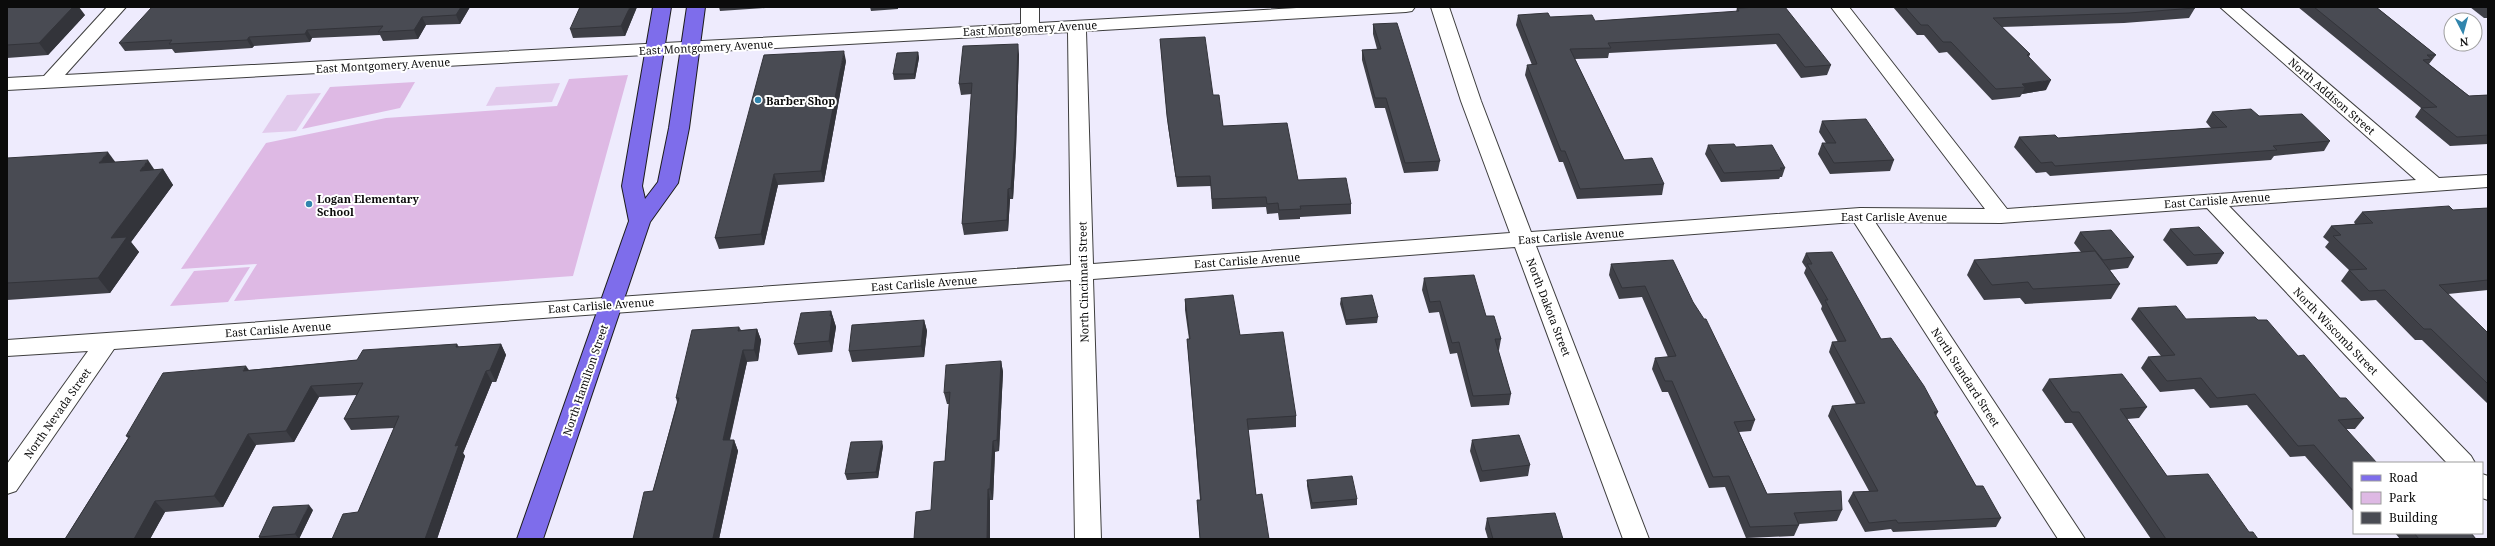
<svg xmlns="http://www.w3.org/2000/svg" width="2495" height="546" font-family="'Noto Serif',serif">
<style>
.green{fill:#deb9e4}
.pitch{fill:#e2caec}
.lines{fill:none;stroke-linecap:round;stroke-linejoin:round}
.minor-casing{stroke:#3e3e3e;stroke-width:2}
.primary-casing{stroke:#1c1c1c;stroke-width:2}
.minor{fill:#fff;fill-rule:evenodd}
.primary{fill:#7e6deb;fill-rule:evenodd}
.wall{fill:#3f4047}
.shaded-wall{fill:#33343a}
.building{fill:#494b53;stroke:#33343a}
.poi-dot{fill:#3185ad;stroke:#fff;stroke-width:1.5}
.labels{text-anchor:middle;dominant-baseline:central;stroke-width:4;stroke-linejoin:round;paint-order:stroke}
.street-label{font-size:11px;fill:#0b0b0b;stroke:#fff}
.poi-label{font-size:11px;font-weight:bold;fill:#0b0b0b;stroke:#fff;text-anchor:start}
</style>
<rect width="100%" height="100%" fill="#eeebfd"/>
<g class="green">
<polygon points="628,75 573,276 234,301 257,264 181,269 266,143 386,118 557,106 569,79"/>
<polygon points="415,82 400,108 302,129 330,87"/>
<polygon points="250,267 228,302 170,306 194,271"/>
</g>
<g class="pitch">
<polygon points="560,83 552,102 486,106 496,87"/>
<polygon points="321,93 296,131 262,133 287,95"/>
</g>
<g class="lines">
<defs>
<g id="minor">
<polygon points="107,7 126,7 65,75 1021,24 1021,7 1039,7 1039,23 1314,7 1415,7 1412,11 1406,12 1086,31 1093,264 1510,233 1461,101 1431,7 1449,7 1481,101 1531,232 1860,208 1985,209 1831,7 1849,7 2007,209 2416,180 2220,7 2239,7 2439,178 2488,175 2488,187 2229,206 2471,456 2475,463 2447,463 2207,208 2001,223 1875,222 2085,539 2058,539 1854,222 1536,246 1649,539 1623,539 1515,247 1093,279 1101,539 1075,539 1071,280 114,349 16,491 7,494 7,464 88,351 7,356 7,340 1071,265 1068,32 7,90 7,78 44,76"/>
<polygon points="2482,474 2488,476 2488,500 2482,498"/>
</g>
<polygon id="primary" points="653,7 671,7 642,186 645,199 658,182 669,128 687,7 705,7 689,128 678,183 650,222 543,539 517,539 629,221 622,186"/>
</defs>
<use href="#minor" class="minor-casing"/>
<use href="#primary" class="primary-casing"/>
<use href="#minor" class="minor"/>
<use href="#primary" class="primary"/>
</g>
<g class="wall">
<polygon points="7,7 85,15 48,55 7,58"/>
<polygon points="470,7 460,24 426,25 418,39 383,41 380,35 312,38 310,42 254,46 252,48 175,53 172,49 125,51 119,43"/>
<polygon points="637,7 625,36 573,38 570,29"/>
<polygon points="719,7 779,7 720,11"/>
<polygon points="870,7 898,7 898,9 871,11"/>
<polygon points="1893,7 2193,7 2195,8 2189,18 2124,23 2002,27 2030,54 2029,57 2046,90 2022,94 2020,97 1992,100 1947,52 1939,53 1924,35 1917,35"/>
<polygon points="2298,7 2376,7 2436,55 2429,64 2469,96 2488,95 2488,144 2450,146 2415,117 2421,108"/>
<polygon points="2470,7 2488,7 2488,18 2484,18"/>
<polygon points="1737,8 1831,65 1827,75 1801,78 1776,44 1609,53 1608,58 1575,59 1624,160 1664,184 1662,195 1577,199 1563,162 1559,162 1525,75 1527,65 1532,65 1516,25 1518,15 1595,21 1736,12"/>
<polygon points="1373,24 1440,161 1438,171 1404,173 1385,108 1375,108 1362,60 1362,50 1377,49 1373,34"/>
<polygon points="1160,39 1213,95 1223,126 1298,180 1351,204 1351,214 1300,217 1300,219 1279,220 1278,213 1267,214 1266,207 1212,209 1211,186 1177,187 1168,126"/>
<polygon points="918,52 919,58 915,79 894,80 893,74"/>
<polygon points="1019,54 1016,148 1013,199 1010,199 1008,231 964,235 962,224 972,94 961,95 959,84"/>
<polygon points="846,61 824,182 778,185 764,245 719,249 715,238"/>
<polygon points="2212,112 2259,116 2330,141 2324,151 2274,156 2271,160 2050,176 2046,172 2036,173 2014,147 2019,137 2058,138 2211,128 2206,122"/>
<polygon points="1822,121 1894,160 1890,171 1830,174 1818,154 1822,143 1826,143 1819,132"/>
<polygon points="1708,145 1736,147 1785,168 1782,177 1780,177 1779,179 1721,182 1705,154"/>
<polygon points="7,158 115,162 155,170 163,169 173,185 131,242 139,252 110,293 7,300"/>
<polygon points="2488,208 2488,290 2448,294 2488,333 2488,404 2422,340 2415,340 2376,300 2361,301 2341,281 2349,270 2325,247 2329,242 2323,237 2331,226 2355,224 2354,222 2362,212 2453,210"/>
<polygon points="2170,229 2224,253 2217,264 2187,266 2163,240"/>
<polygon points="2080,232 2134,257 2128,268 2110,270 2120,284 2111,299 2025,304 2020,298 1984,300 1967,275 1974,260 2081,252 2074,243"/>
<polygon points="1806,253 1881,339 1938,412 1936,416 1976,486 2001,518 1996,527 1893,532 1891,529 1865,532 1848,501 1853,492 1869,491 1828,416 1832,406 1856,404 1829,352 1832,342 1838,342 1821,309 1822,306 1804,273 1806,268 1802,262"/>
<polygon points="1611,264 1693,302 1755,420 1751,431 1739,432 1767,494 1842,510 1837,521 1799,524 1799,525 1794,536 1746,538 1725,487 1709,488 1668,392 1662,392 1652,369 1655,358 1668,357 1642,297 1619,299 1609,275"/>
<polygon points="1424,278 1486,316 1501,339 1499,350 1498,350 1511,394 1509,405 1471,407 1457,353 1450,354 1439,312 1429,313 1422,290"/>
<polygon points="1341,298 1378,317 1377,323 1346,325 1340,304"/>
<polygon points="1185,299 1240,335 1296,416 1296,427 1248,430 1256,495 1269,539 1200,539 1197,500 1200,500 1188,350 1187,339 1189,339 1185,310"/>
<polygon points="2138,308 2186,319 2258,320 2298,356 2340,398 2364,418 2355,429 2346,429 2354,463 2354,510 2352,510 2305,456 2290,457 2247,405 2210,408 2194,389 2160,392 2141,368 2148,357 2161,356 2131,319"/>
<polygon points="831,311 836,327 832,352 798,355 794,344"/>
<polygon points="924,320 927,331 924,357 852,362 849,351"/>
<polygon points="739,327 741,330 757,329 761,340 758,361 747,362 730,440 734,440 738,451 719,539 633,539 653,491 677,402 676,398"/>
<polygon points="457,344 459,347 501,344 506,355 496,382 492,382 463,453 465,456 437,539 332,539 358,512 394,428 351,430 344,419 357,395 319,397 294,442 256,445 223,507 165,512 150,539 65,539 128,438 126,436 249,370 357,360"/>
<polygon points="1001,361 1003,372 999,451 995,452 993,500 990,500 990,539 914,539 931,510 945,461 949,404 947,404 944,393"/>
<polygon points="2049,379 2147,407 2139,418 2127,419 2167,476 2258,539 2151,539 2072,423 2065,423 2042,390"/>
<polygon points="1472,440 1530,465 1528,476 1480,482 1470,451"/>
<polygon points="883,446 878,478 847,480 845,474"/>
<polygon points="1307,480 1357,499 1357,505 1311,509 1307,486"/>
<polygon points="313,510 299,539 260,539 259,537"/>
<polygon points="1487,518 1563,539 1488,539 1485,529"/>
<polygon points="2395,533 2471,533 2476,539 2400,539"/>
</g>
<g class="shaded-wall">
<polygon points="61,7 79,7 85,15 48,55 39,43"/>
<polygon points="461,7 470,7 460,24 456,15"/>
<polygon points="630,7 637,7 625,36 621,26"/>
<polygon points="422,17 426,25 418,39 414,30"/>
<polygon points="307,30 312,38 310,42 305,34"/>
<polygon points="249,37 254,46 252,48 247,40"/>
<polygon points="1018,44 1019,54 1016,148 1013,199 1011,188"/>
<polygon points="844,51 846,61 824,182 821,171"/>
<polygon points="918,52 919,58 915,79 914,74"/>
<polygon points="2051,80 2046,90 2022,94 2025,87 2022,84"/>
<polygon points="108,152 119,167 99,163"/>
<polygon points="148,160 158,175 140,171"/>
<polygon points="163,169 173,185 131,242 139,252 110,293 98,278 111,238"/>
<polygon points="774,174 778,185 764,245 761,234"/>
<polygon points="1008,189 1010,199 1008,231 1007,220"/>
<polygon points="831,311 836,327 832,352 829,341"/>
<polygon points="924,320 927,331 924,357 921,346"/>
<polygon points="757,329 761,340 758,361 754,350"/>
<polygon points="501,344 506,355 496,382 490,370"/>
<polygon points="743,350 747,362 727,451 723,440"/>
<polygon points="1001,361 1003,372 999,451 997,440"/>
<polygon points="246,366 254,377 243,371"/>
<polygon points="486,371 492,382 463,453 465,456 437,539 425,539 455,446"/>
<polygon points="311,386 319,397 294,442 286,431"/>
<polygon points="248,434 256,445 223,507 214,496"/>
<polygon points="734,440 738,451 719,539 713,539 713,538"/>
<polygon points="882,441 883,446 878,478 876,472"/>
<polygon points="993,441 995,452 993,500 990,489"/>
<polygon points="988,489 990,500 990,539 987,539"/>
<polygon points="155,501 165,512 150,539 134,539"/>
<polygon points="309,505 313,510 299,539 295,534"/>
</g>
<g class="building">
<polygon points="7,7 73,7 39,43 7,45"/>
<polygon points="152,7 461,7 456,15 422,17 414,30 378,32 383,26 307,30 305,34 249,37 247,40 169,44 172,40 119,43"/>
<polygon points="580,7 630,7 621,26 570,29"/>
<polygon points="1762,7 1785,7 1831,65 1805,67 1779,34 1608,43 1611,48 1570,49 1624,160 1652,158 1664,184 1580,189 1565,151 1561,151 1527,65 1537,64 1518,15 1548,13 1550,17 1592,15 1595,21 1739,11 1737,8"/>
<polygon points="1905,7 2193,7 2195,8 2129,13 1993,18 2030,54 2027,55 2051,80 2022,84 2025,87 1996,89 1951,42 1943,42 1928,25 1921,25"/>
<polygon points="2314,7 2376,7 2436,55 2427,55 2432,59 2423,60 2469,96 2488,95 2488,135 2457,137 2421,108 2437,107"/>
<polygon points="1397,23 1440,161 1405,163 1386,98 1375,98 1362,50 1381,49 1373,24"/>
<polygon points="1205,37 1213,95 1219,95 1223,126 1287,123 1298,180 1346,178 1351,204 1300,206 1301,209 1279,210 1278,203 1267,204 1266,197 1212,199 1210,176 1176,177 1167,116 1160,39"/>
<polygon points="1018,44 1015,138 1011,188 1008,189 1007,220 962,224 972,83 959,84 963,46"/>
<polygon points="844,51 821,171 774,174 761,234 715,238 764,55"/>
<polygon points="918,52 914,74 893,74 897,53"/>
<polygon points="2251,109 2259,116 2302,114 2330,141 2273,146 2277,150 2055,166 2052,162 2041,163 2019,137 2055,135 2058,138 2227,127 2212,112"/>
<polygon points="1866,119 1894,160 1834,163 1822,143 1836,143 1822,121"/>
<polygon points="1734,144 1736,147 1772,145 1785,168 1780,168 1782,170 1724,173 1708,145"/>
<polygon points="108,152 99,163 148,160 140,171 163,169 111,238 127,237 98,278 7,283 7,158"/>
<polygon points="2449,206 2453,210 2488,208 2488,280 2439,285 2488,333 2488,384 2431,329 2424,329 2385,290 2369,291 2349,270 2367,269 2333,236 2341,235 2331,226 2373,223 2362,212"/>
<polygon points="2199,227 2224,253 2194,255 2170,229"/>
<polygon points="2111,230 2134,257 2103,260 2080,232"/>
<polygon points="2095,251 2120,284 2033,289 2028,282 1992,285 1974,260"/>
<polygon points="1832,252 1881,339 1891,338 1924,386 1938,412 1934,412 1976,486 1983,486 2001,518 1898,523 1896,520 1869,523 1853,492 1878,491 1832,406 1865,403 1832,342 1846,341 1825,300 1828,300 1807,264 1812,264 1806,253"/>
<polygon points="1673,260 1693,302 1704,319 1706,319 1755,420 1734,422 1767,494 1841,491 1842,510 1794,513 1799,525 1750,527 1729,476 1713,477 1672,381 1665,381 1655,358 1676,356 1645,286 1622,288 1611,264"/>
<polygon points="1474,275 1486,316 1494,316 1501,339 1495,339 1511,394 1473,396 1459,342 1452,343 1440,301 1430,302 1424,278"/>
<polygon points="1233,295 1240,335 1283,332 1296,416 1247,419 1256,495 1262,494 1269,539 1200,539 1197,500 1201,500 1187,339 1190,339 1185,299"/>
<polygon points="1372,295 1378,317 1346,320 1341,298"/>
<polygon points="2176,306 2186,319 2255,317 2258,320 2267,320 2298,356 2304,355 2340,398 2346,398 2364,418 2338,420 2377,463 2354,463 2354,492 2314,445 2298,446 2255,394 2217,398 2201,378 2167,381 2148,357 2175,355 2138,308"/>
<polygon points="831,311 830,316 832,316 829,341 794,344 801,313"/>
<polygon points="924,320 921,346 849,351 852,325"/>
<polygon points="739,327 738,331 757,329 754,350 743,350 723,440 734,440 713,538 718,537 718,539 633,539 644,492 653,491 679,398 676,398 692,330"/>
<polygon points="457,344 456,347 501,344 490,370 486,371 455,446 459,445 425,539 332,539 343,514 358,512 399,416 344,419 363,383 311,386 286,431 248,434 214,496 155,501 134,539 65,539 130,436 126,436 163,373 246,366 243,371 357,360 363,350"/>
<polygon points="1001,361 997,440 993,441 990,489 988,489 987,539 914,539 916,512 931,510 934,462 945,461 950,392 944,393 946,365"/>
<polygon points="2122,374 2147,407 2120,409 2167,476 2208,474 2249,532 2253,532 2258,539 2166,539 2079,412 2072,412 2049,379"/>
<polygon points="1519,435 1530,465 1482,471 1472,440"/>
<polygon points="882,441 876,472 845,474 851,442"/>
<polygon points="1352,476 1357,499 1312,503 1307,480"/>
<polygon points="309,505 295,534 259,537 273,507"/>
<polygon points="1555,513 1563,539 1493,539 1487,518"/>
<polygon points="2414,533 2471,533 2476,539 2419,539"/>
</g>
<g class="poi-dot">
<circle cx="758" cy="100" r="4"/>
<circle cx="309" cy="204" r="4"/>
</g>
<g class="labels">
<g class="street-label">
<text transform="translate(1030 28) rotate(-3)">East Montgomery Avenue</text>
<text transform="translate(706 47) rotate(-3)">East Montgomery Avenue</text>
<text transform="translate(383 65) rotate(-3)">East Montgomery Avenue</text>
<text transform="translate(2332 96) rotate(41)">North Addison Street</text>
<text transform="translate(2217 200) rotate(-4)">East Carlisle Avenue</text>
<text x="1894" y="216">East Carlisle Avenue</text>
<text transform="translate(1571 236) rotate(-4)">East Carlisle Avenue</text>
<text transform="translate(1247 260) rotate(-4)">East Carlisle Avenue</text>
<text transform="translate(1083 282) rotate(-91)">North Cincinnati Street</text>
<text transform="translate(924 283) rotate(-4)">East Carlisle Avenue</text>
<text transform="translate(601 305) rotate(-4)">East Carlisle Avenue</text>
<text transform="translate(1549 307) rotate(69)">North Dakota Street</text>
<text transform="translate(278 329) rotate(-4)">East Carlisle Avenue</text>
<text transform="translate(2336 331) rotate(46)">North Wiscomb Street</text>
<text transform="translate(1966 377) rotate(57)">North Standard Street</text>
<text transform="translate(585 380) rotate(-71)">North Hamilton Street</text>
<text transform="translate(57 413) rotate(-55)">North Nevada Street</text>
</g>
<g class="poi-label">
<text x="766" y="100">Barber Shop</text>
<text x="317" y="198">Logan Elementary<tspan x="317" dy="13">School</tspan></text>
</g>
</g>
<rect width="2495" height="546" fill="none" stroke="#0b0b0b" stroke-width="16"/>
<rect x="2353" y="462" width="130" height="72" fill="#ffffff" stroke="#9d9d9d"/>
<rect x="2361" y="475" width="20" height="6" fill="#7e6deb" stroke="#9d9d9d"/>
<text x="2389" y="482" font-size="12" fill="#0b0b0b">Road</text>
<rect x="2361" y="492" width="20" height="12" fill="#deb9e4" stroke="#9d9d9d"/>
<text x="2389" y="502" font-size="12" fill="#0b0b0b">Park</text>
<rect x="2361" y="512" width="20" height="12" fill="#494b53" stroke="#9d9d9d"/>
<text x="2389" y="522" font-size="12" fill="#0b0b0b">Building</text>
<g transform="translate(2463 32) rotate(174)"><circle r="19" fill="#ffffff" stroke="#9d9d9d"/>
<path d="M0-3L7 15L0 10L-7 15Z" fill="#3185ad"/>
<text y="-6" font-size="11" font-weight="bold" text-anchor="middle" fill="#0b0b0b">N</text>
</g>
</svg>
